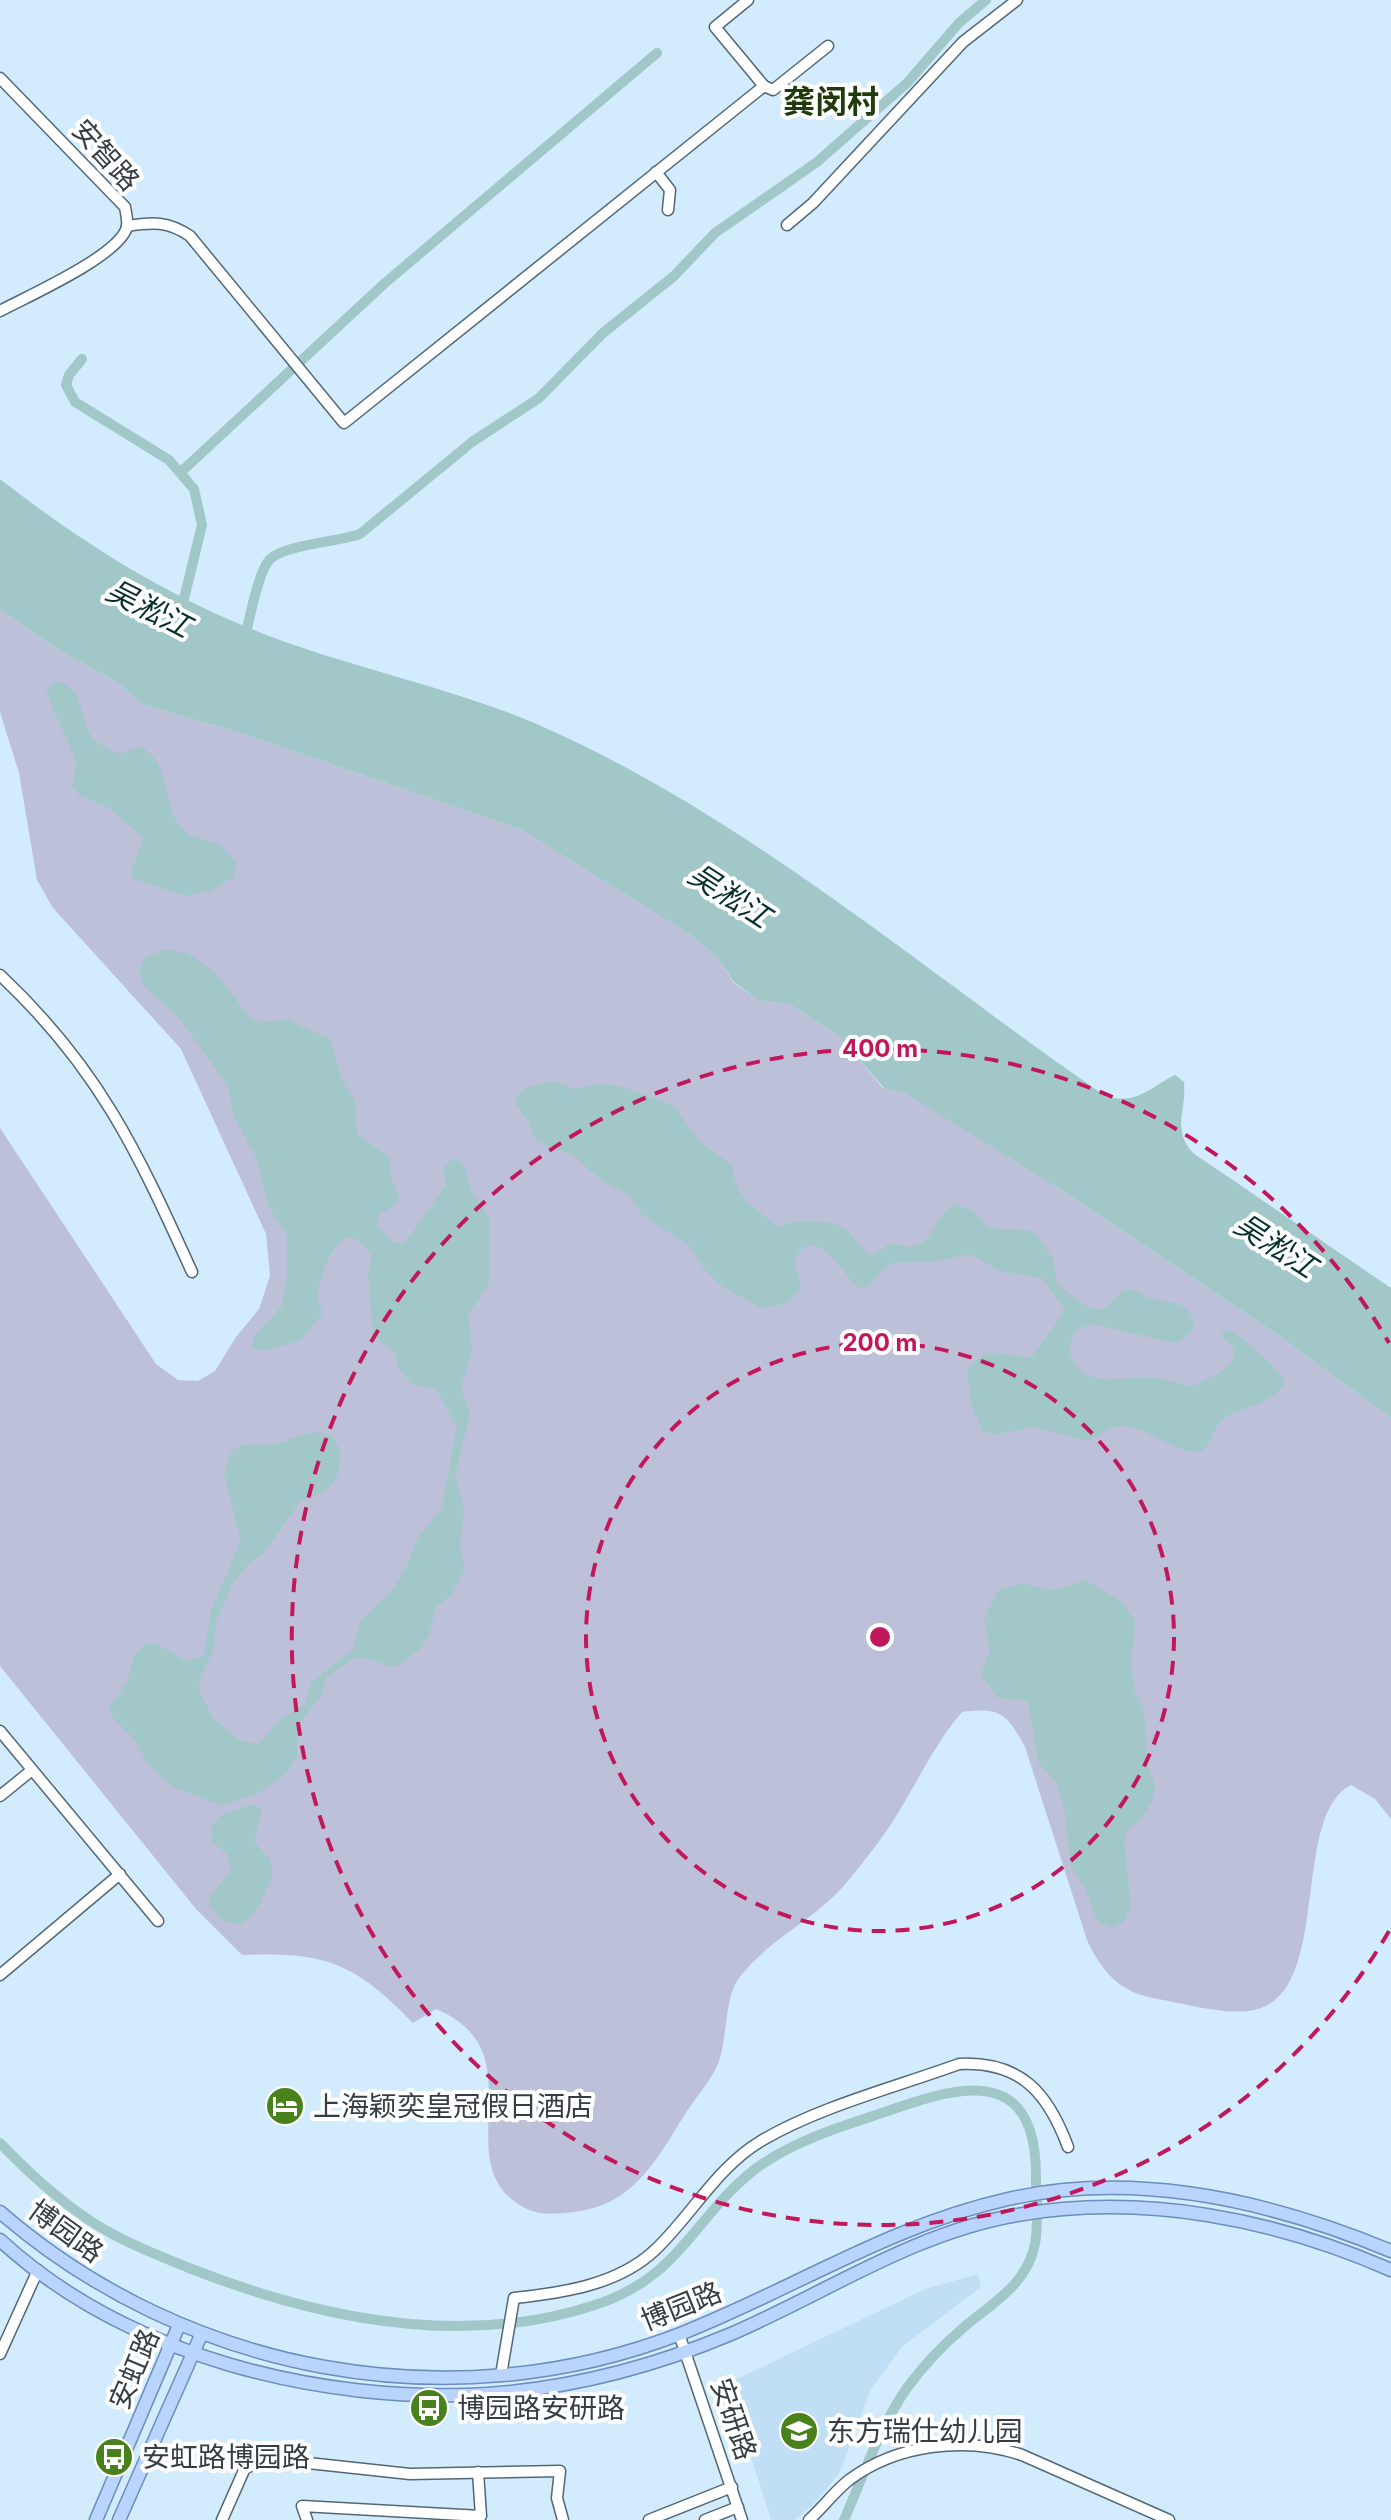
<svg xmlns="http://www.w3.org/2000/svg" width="1391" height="2520" font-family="Inter,'Noto Sans SC',sans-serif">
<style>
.built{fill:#c0dff5}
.green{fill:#bdc0d9}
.water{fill:#a1c7c8}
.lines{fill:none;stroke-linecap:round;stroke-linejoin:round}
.canal{stroke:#a1c7c8;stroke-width:10}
.minor-casing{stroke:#526777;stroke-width:13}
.major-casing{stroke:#6d8dbc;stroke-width:15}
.minor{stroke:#fff;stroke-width:10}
.major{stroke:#b9d4fd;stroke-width:12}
.ring{fill:none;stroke:#c2185b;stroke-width:4;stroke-dasharray:14 10}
.labels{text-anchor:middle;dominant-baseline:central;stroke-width:8;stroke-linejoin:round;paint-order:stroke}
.street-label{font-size:28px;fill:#343e44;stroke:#fff}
.poi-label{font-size:28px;fill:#343e44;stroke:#fff;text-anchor:start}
.water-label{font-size:30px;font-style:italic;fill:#083031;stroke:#fff}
.quarter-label{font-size:32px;font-weight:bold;fill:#203c0c;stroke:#fff}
.centre{fill:#c2185b;stroke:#fff;stroke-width:4}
.ring-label{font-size:24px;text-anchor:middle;font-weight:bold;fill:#c2185b;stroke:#fff;stroke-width:8;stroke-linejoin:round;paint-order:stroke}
</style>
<rect width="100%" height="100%" fill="#d3ecfd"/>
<polygon class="built" points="978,2274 981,2287 902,2347 871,2389 840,2472 812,2506 795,2520 771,2520 730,2390 735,2380 925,2289"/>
<path class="green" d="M0,609L54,647L118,683L142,704L243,734L520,829L689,934L717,957L733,982L758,1000L789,1004L839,1036L883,1088L905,1092L1069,1195L1278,1335L1391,1418V1819L1375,1799L1351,1785C1291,1815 1331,1983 1261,2008C1235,2018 1186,2004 1158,1999C1121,1993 1102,1973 1087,1940L1025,1747C1007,1714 1001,1707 962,1712C937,1741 921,1775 901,1808C886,1834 866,1859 847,1882C818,1918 768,1939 739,1978C724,1997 728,2042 717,2066C710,2081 697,2096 687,2111C654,2163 633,2209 564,2213C548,2214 538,2215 523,2207C444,2163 540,2052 436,2009L413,2023C354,1962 325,1952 242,1955L196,1909L0,1666V1128L156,1364L178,1380L198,1381L215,1371L236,1337L259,1309L270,1276L266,1234L181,1049L53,908L37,880L19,773L0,712Z"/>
<g class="water">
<path d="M0,479C81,542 163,594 259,632C350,668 448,686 539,725C745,815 923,971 1107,1097C1138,1104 1149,1088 1175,1075L1184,1082C1187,1110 1171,1129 1193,1153L1391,1288V1418L1278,1335L1069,1195L905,1093L884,1088L839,1036L789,1004L758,1000L733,981L717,957L689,934L520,829L243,734L142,704L118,683L54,647L0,609Z"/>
<path d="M56,681C83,687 79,713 89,732C94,743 111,750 121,754L140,746C173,765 160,799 180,826C190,840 204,837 218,845C226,848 230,856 236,862L234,877L210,891L185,896L134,879L131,872L144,838L109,808L79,795L72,786L77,763L46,692Z"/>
<path d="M164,949L188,953L216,973L250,1018L263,1022L288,1020L330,1039L341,1077L355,1102L357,1134L390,1158V1174L399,1198L394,1206L380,1214L376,1224L392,1242L403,1244L406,1241L446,1185L444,1167L454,1158L464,1166L473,1195L489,1218V1283L468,1316L472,1349L461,1388L470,1415L455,1475L464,1510L460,1546L465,1569L451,1595L435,1608L430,1634L421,1648L399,1665L392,1667L366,1658L353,1659L327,1677L321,1696L297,1726V1756L288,1772L260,1792L223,1806L173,1787L148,1764L134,1739L113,1718L109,1709L127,1682L135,1654L145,1644H157L187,1661L204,1656L211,1610L241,1541L224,1473L231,1452C243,1440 260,1447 275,1444C296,1440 311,1425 332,1436L341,1451L338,1474L329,1488L300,1502L263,1554L248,1564L232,1585L216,1621L214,1650L200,1677L199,1691L214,1719L240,1741L259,1744L279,1720L304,1705L311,1683L353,1649L361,1620L392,1591L408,1564L417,1539L442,1507L457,1426L436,1389L412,1385L398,1367L395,1353L373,1335L368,1274L372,1256L358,1240L350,1237C332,1239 323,1274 318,1288C315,1297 321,1305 322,1314L301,1340L266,1351L252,1348L254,1336L282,1306L287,1277V1235L268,1206L257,1160L233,1114L229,1090L223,1079L179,1018L144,986L139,970L144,959Z"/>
<path d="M553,1081L574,1089L601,1084L623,1087L674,1106L700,1142L731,1164L737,1187L746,1201L778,1227L799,1221L833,1223L848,1231L865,1252L873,1256L890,1243C896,1244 904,1247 910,1247C936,1244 935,1209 957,1204L976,1213L988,1228L1034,1231L1053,1259L1057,1284L1086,1306L1101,1310C1112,1306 1115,1293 1126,1290C1135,1288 1142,1295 1150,1298C1169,1304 1192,1300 1194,1327L1182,1340L1174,1343L1093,1324L1077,1329C1071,1339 1067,1347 1072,1358C1085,1392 1131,1374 1157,1378C1170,1379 1180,1386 1193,1386C1209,1376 1235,1372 1234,1350L1221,1335L1227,1330C1237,1331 1282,1372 1284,1382C1280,1401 1243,1407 1226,1417C1212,1426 1214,1444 1200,1452C1177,1454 1146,1426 1121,1426C1109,1426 1097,1438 1086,1441L1035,1427L997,1434L983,1432L971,1404L967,1371L974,1362L989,1352L1031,1358L1065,1310L1042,1278L1000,1271L970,1254L933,1262L890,1263L867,1287L859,1288C844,1278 814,1216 794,1262L801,1283L798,1292L785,1304L761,1308L723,1287L704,1269L689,1245L642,1215L630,1195L601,1180L573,1155L537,1142L528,1121L514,1101L524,1088Z"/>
<polygon points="1086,1580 1122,1602 1135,1621 1131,1667 1135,1692 1144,1710 1147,1763 1155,1786 1153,1799 1141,1820 1129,1828 1124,1839 1131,1907 1124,1921 1111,1928 1097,1920 1085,1889 1071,1866 1064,1807 1056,1782 1038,1762 1028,1701 997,1698 981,1674 990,1651 984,1619 998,1590 1022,1583 1051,1591"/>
<path d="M249,1805H256L262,1811L254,1841C260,1850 270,1855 272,1866C274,1876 270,1882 266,1890C254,1922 234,1939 209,1905L210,1896L231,1871L226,1853L212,1842L211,1826L221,1815Z"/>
</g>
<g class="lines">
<g class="canal">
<polyline points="82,359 69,375 66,385 75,402 169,460 194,489 202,525 181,611"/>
<polyline points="182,471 385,283 657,53"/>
<path d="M245,636C250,618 258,572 270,559C284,545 338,542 360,534L472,442L539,398L603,333L674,276L715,233L817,162L907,83L959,23L986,0"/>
<path d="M0,2143C24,2168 51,2193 79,2213C111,2237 152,2253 189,2268C316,2318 462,2349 595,2305C681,2277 692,2219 754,2170C788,2144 833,2129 873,2116C950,2089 1037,2056 1036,2178C1036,2199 1039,2223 1035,2244C1027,2285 992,2303 963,2328C943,2345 923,2366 907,2388C880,2426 863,2477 844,2520"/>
</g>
<defs>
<g id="minor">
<polyline points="748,0 715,27 764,86"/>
<path d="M0,78L125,207C126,213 128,221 127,227C119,256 28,296 0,311"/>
<polyline points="656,172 670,190 668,210"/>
<polyline points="787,225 813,203 963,42 1017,0"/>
<path d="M127,226C153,222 168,221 190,236L344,423L764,86L773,90L828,46"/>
<path d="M0,975C99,1068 137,1151 192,1272"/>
<polyline points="0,1731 158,1921"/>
<polyline points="0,1796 32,1770"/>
<polyline points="0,1975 120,1874"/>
<polyline points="679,2334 742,2520"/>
<polyline points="0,2354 38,2270"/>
<path d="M501,2375L514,2298C562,2293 618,2285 655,2250C692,2215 716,2168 761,2141C818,2107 896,2087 959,2064C1021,2061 1048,2093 1068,2147"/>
<polyline points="222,2520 245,2468 271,2459 410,2474 560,2471 557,2498 563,2520"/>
<polyline points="307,2520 302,2506 481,2516 478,2472"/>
<polyline points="649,2520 732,2487"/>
<polyline points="705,2520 738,2507"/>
<path d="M809,2520C823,2507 834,2492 849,2480C897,2444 966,2436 1022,2455L1169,2520"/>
</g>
<g id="major">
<path d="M0,2212C186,2373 449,2423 680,2334C792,2290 888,2226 1008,2199C1137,2170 1271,2201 1391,2251"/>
<path d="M0,2240C126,2356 320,2404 488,2394C571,2388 655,2366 731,2334C826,2293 913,2233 1017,2215C1144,2193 1274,2219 1391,2270"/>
<polyline points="96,2520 179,2325"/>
<polyline points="119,2520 202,2333"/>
</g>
</defs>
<use href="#minor" class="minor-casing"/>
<use href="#major" class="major-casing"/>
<use href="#minor" class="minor"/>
<use href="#major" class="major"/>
</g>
<g class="ring">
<circle cx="880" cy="1637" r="294"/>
<path d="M1389 1931A588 588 0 1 1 1389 1343"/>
</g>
<defs>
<symbol id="hotel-disc" viewBox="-11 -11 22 22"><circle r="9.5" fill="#49821c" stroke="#fff"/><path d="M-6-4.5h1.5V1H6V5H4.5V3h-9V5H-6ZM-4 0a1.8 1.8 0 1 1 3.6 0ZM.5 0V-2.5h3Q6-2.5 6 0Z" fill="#fff"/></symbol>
<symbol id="bus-disc" viewBox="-11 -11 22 22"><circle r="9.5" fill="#49821c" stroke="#fff"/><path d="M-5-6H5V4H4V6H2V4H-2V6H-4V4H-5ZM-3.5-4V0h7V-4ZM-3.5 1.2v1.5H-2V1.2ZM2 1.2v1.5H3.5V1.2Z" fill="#fff"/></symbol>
<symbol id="school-disc" viewBox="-11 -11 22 22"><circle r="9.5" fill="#49821c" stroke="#fff"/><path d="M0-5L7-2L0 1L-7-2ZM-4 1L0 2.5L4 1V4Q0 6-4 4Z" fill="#fff"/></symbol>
</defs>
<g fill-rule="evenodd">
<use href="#hotel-disc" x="263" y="2084" width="44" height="44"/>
<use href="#bus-disc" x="407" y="2386" width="44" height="44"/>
<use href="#school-disc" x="777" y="2409" width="44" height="44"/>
<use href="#bus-disc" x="92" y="2435" width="44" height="44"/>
</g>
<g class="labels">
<g class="street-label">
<text transform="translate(106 155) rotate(48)">安智路</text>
<text transform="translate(66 2231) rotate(36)">博园路</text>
<text transform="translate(681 2306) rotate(-22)">博园路</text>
<text transform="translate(134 2369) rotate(-67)">安虹路</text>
<text transform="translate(734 2419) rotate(71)">安研路</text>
</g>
<g class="poi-label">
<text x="313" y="2106">上海颖奕皇冠假日酒店</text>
<text x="457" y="2408">博园路安研路</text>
<text x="827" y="2431">东方瑞仕幼儿园</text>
<text x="142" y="2457">安虹路博园路</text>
</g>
<g class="water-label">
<text transform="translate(149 608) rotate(27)">吴淞江</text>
<text transform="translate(730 895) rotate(33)">吴淞江</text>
<text transform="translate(1276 1245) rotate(33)">吴淞江</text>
</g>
<g class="quarter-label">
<text x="831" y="101">龚闵村</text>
</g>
</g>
<circle cx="880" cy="1637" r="12" class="centre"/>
<g class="ring-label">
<text x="880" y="1057">400 m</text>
<text x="880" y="1351">200 m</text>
</g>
</svg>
